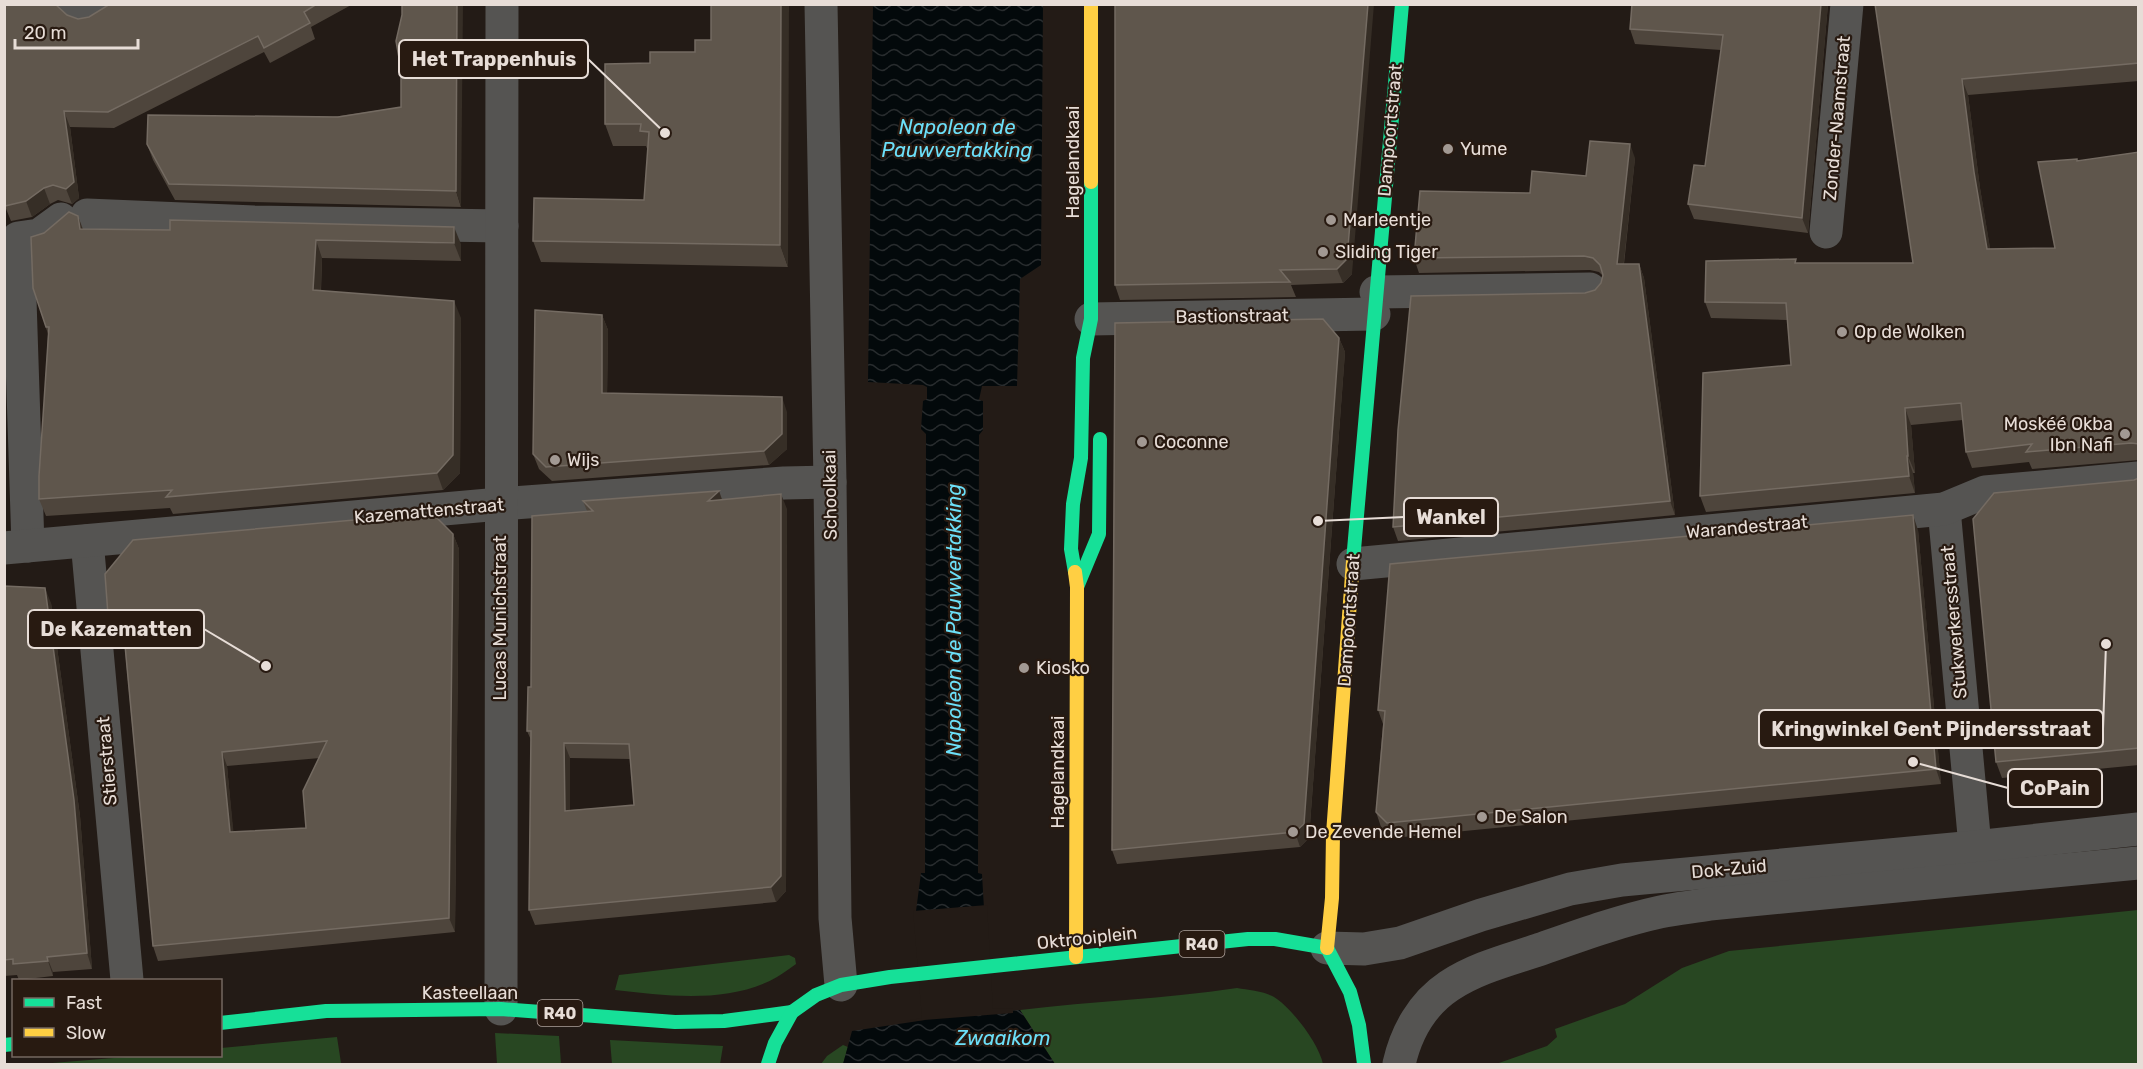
<svg xmlns="http://www.w3.org/2000/svg" width="2143" height="1069" font-family="Rubik,sans-serif">
<style>
.grass{fill:#284722}
.water{fill:url(#water-waves)}
.pier{fill:#231b16}
.lines{fill:none;stroke-linecap:round;stroke-linejoin:round}
.street{stroke:#555452;stroke-width:33}
.fast{stroke:#16e098;stroke-width:14}
.slow{stroke:#ffcf43;stroke-width:14}
.wall{fill:#4e453c;fill-rule:evenodd}
.shaded-wall{fill:#362e26}
.building{fill:#5f564c;stroke:#746b62;stroke-width:1.5;fill-rule:evenodd}
.poi-dot{fill:#a29993;stroke:#281a11;stroke-width:2}
.labels{text-anchor:middle;dominant-baseline:central;stroke-width:4.5;stroke-linejoin:round;paint-order:stroke}
.shield{fill:#281a11;stroke:#aea29c;stroke-width:1.5}
.shield-label{font-size:16px;font-weight:bold;fill:#e7ddd7}
.street-label{font-size:18px;fill:#e7ddd7;stroke:#281a11}
.poi-label{font-size:18px;fill:#e7ddd7;stroke:#281a11;text-anchor:start}
.water-label{font-size:20px;font-style:italic;fill:#6ce0f9;stroke:#281a11}
.leader{fill:none;stroke:#e7ddd7;stroke-width:2}
.callout-dot{fill:#e7ddd7;stroke:#281a11;stroke-width:2}
.callout{fill:#281a11;stroke:#e7ddd7;stroke-width:2}
.callout-label{font-size:20px;text-anchor:middle;font-weight:bold;fill:#e7ddd7}
</style>
<defs>
<pattern id="water-waves" width="16" height="10" patternUnits="userSpaceOnUse" patternTransform="scale(1.5)"><rect width="16" height="10" fill="#03090b"/><path d="M0 5q4-4 8 0t8 0" fill="none" stroke="#282c2e"/></pattern>
</defs>
<rect width="100%" height="100%" fill="#231b16"/>
<g class="grass">
<polygon points="2138,910 2138,1064 1496,1064 1547,1046 1557,1037 1555,1029 1625,1004 1682,968 1729,951"/>
<path d="M789,955L795,958L796,964C790,968 784,973 777,977C730,1004 667,996 615,990L619,975Z"/>
<path d="M1237,988C1248,990 1264,991 1274,997C1292,1008 1319,1044 1323,1064H1055L1020,1010C1093,1001 1165,999 1237,988Z"/>
<polygon points="495,1033 559,1036 561,1064 497,1064"/>
<polygon points="337,1037 341,1063 364,1064 40,1064 138,1056 220,1056 221,1048"/>
<polygon points="610,1040 723,1046 720,1064 612,1064"/>
<polygon points="843,1045 848,1047 843,1064 821,1064 827,1056"/>
</g>
<polygon class="water" points="873,5 1043,5 1041,265 1020,279 1017,386 982,386 979,400 983,401 983,430 979,435 978,873 982,874 990,1012 1020,1010 1055,1064 843,1064 852,1031 925,1020 916,911 921,873 925,873 926,434 921,429 923,401 927,399 927,387 923,385 868,382"/>
<polygon class="pier" points="987,905 993,1009 1013,1008 1013,1013 899,1022 922,1018 913,911"/>
<g class="lines">
<g class="street">
<polyline points="71,4 85,16 106,4"/>
<polyline points="821,4 830,482 835,918 841,985"/>
<polyline points="87,215 254,222 502,226"/>
<polyline points="1826,232 1847,4"/>
<polyline points="1376,292 1590,289"/>
<polyline points="1091,319 1374,314"/>
<polyline points="1944,509 1977,868"/>
<polyline points="87,541 127,980"/>
<polyline points="28,546 18,238 39,235 61,219"/>
<polyline points="4,548 500,504 784,483 830,482"/>
<polyline points="1353,564 1944,509 1985,492 2138,478"/>
<polyline points="1327,948 1364,949 1400,943 1481,915 1570,889 1622,880 1975,847 2138,829"/>
<polyline points="501,1009 502,4"/>
<path d="M1399,1064C1406,1033 1422,1004 1449,986C1476,968 1508,960 1538,950C1578,936 1619,921 1660,912C1677,908 1694,907 1710,904L2138,863"/>
</g>
<g class="fast">
<polyline points="1353,561 1402,4"/>
<polyline points="1075,572 1071,549 1073,504 1081,458 1083,358 1091,319 1091,182"/>
<polyline points="1077,587 1099,534 1100,439"/>
<polyline points="220,1023 326,1011 501,1009 675,1022 724,1021 792,1012"/>
<polyline points="4,1045 14,1044"/>
<polyline points="768,1064 775,1043 792,1012 816,995 841,985 890,977 1248,939 1275,939 1327,948 1350,992 1359,1025 1364,1064"/>
</g>
<g class="slow">
<polyline points="1091,4 1091,182"/>
<polyline points="1075,572 1077,587 1076,957"/>
<polyline points="1327,948 1332,898 1333,834 1353,561"/>
</g>
</g>
<g class="wall">
<polygon points="110,4 353,4 311,27 315,39 270,63 264,52 114,128 70,127 79,198 72,204 58,200 50,204 32,217 11,221 4,204 67,15 78,19 89,17"/>
<polygon points="1115,4 1352,274 1343,283 1291,285 1296,297 1120,300 1115,285"/>
<polygon points="1632,4 1828,4 1808,233 1694,219 1688,204 1705,166 1721,50 1635,44 1630,29"/>
<polygon points="1875,4 2139,4 2139,81 1968,95 1980,188 1990,249 2055,248 2077,161 2139,152 2139,460 2032,469 2029,462 1972,468 1966,452 1963,420 1911,425 1915,473 1913,473 1915,493 1706,512 1700,496 1791,365 1787,320 1711,318 1705,302 1797,263 1913,263"/>
<polygon points="402,15 461,207 175,200 153,160 147,144 401,107"/>
<polygon points="711,40 788,267 541,262 533,241 644,200 648,151 646,146 613,146 605,124 650,63 695,52"/>
<polygon points="1635,158 1624,264 1639,264 1644,278 1675,515 1398,541 1393,527 1585,293 1595,290 1601,283 1603,276 1599,272 1590,270 1419,273 1414,258 1530,193 1586,176"/>
<polygon points="78,216 83,229 461,244 461,261 322,258 321,291 461,318 460,473 443,490 173,514 170,508 46,516 39,499 48,334 33,288 44,233"/>
<polygon points="602,315 608,330 607,393 787,412 787,449 769,465 552,481 539,469 533,454"/>
<polygon points="1339,338 1345,352 1309,838 1300,847 1117,864 1112,850"/>
<polygon points="2139,478 2139,765 2002,778 1996,762 2134,480"/>
<path d="M719,491L722,499L787,509L786,891L776,902L535,925L529,910L531,740L527,731L531,687L587,511L583,501ZM570,758L630,759L634,805L570,810Z"/>
<polygon points="1918,530 1941,784 1393,838 1381,827 1376,812 1383,724 1378,710"/>
<path d="M453,534L459,549L455,932L158,961L153,946L123,629L114,630L108,615ZM320,758L306,828L233,832L227,766Z"/>
<polygon points="4,586 51,603 80,816 92,969 53,972 53,976 19,980 17,975 4,976"/>
</g>
<g class="shaded-wall">
<polygon points="457,4 463,4 461,207 456,191"/>
<polygon points="781,4 789,4 788,267 780,245"/>
<polygon points="1368,4 1374,4 1352,274 1343,283 1337,269"/>
<polygon points="1821,4 1828,4 1808,233 1802,218"/>
<polygon points="1962,79 1968,95 1980,188 1993,265 1987,249 1974,172"/>
<polygon points="64,111 70,127 79,198 72,204 66,189"/>
<polygon points="1630,144 1635,158 1622,279 1617,264"/>
<polygon points="44,188 50,204 32,217 26,201"/>
<polygon points="78,216 84,233 80,229"/>
<polygon points="454,227 461,244 461,261 454,243"/>
<polygon points="316,240 322,258 320,308 313,290"/>
<polygon points="1639,264 1644,278 1675,515 1670,501"/>
<polygon points="454,301 461,318 460,473 443,490 437,473"/>
<polygon points="602,315 608,330 607,408 602,393"/>
<polygon points="1339,338 1345,352 1309,838 1300,847 1295,832"/>
<polygon points="782,397 787,412 787,449 769,465 764,451"/>
<polygon points="1905,408 1911,425 1915,473 1908,456"/>
<polygon points="1907,456 1913,473 1915,493 1909,476"/>
<polygon points="719,491 724,506 708,501"/>
<polygon points="781,494 787,509 786,891 776,902 771,887"/>
<polygon points="1913,515 1918,530 1941,784 1936,769"/>
<polygon points="453,534 459,549 455,932 449,918"/>
<polygon points="45,588 51,603 80,816 92,969 87,953"/>
<polygon points="564,743 570,758 570,826 565,811"/>
<polygon points="222,752 227,766 235,847 230,832"/>
<polygon points="47,957 53,972 53,976 48,961"/>
</g>
<g class="building">
<polygon points="4,4 55,4 67,15 78,19 89,17 110,4 317,4 304,12 310,23 264,48 258,36 108,112 64,111 74,182 66,189 53,185 44,188 26,201 5,206"/>
<polygon points="402,4 457,4 456,191 169,184 147,144 148,115 338,117 401,107 401,69 396,41 402,15"/>
<polygon points="711,4 781,4 780,245 533,241 534,198 644,200 649,132 640,131 641,124 605,124 605,64 650,63 650,52 695,52 695,40 711,40"/>
<polygon points="1115,4 1368,4 1347,259 1337,269 1280,270 1290,282 1115,285"/>
<polygon points="1632,4 1821,4 1802,218 1688,204 1694,165 1705,166 1723,35 1630,29"/>
<polygon points="1875,4 2139,4 2139,63 1962,79 1974,172 1987,249 2055,248 2038,162 2077,159 2077,161 2139,152 2139,444 2131,443 2026,452 2032,444 1966,452 1961,403 1905,408 1908,456 1907,456 1909,476 1700,496 1703,373 1791,365 1786,303 1705,302 1706,261 1796,259 1795,263 1913,263"/>
<polygon points="1590,141 1630,144 1617,264 1639,264 1670,501 1393,527 1398,430 1411,296 1585,293 1595,290 1601,283 1603,275 1600,265 1593,258 1584,256 1414,258 1420,191 1530,193 1532,171 1586,176"/>
<polygon points="69,212 78,216 80,229 170,230 170,220 454,227 454,243 316,240 313,290 454,301 453,455 437,473 166,497 172,490 39,499 39,476 49,327 46,327 33,288 31,237 44,233"/>
<polygon points="535,310 602,315 602,393 782,397 782,434 764,451 546,467 533,454"/>
<polygon points="1323,319 1339,338 1304,824 1295,832 1112,850 1115,323"/>
<polygon points="2139,478 2139,748 1996,762 1973,519 1994,493 2134,480"/>
<path d="M719,491L708,501L781,494V876L771,887L529,910L531,731H527L528,687H531L532,516L593,511L583,501ZM564,743L629,744L634,805L565,811Z"/>
<path d="M432,513L453,534L449,918L153,946L122,613L108,615L105,574L133,540ZM327,741L303,791L306,828L230,832L222,752Z"/>
<polygon points="1913,515 1936,769 1387,823 1376,812 1385,711 1378,710 1390,564"/>
<polygon points="4,586 45,588 74,800 87,953 47,957 48,961 13,964 13,959 4,960"/>
</g>
<g class="poi-dot">
<circle cx="1448" cy="149" r="6"/>
<circle cx="1331" cy="220" r="6"/>
<circle cx="1323" cy="252" r="6"/>
<circle cx="1842" cy="332" r="6"/>
<circle cx="2125" cy="434" r="6"/>
<circle cx="1142" cy="442" r="6"/>
<circle cx="555" cy="460" r="6"/>
<circle cx="1024" cy="668" r="6"/>
<circle cx="1482" cy="817" r="6"/>
<circle cx="1293" cy="832" r="6"/>
</g>
<g class="labels">
<g class="shield">
<rect x="1179.5" y="931" width="45" height="26" rx="4.5"/>
<rect x="537.5" y="1000" width="45" height="26" rx="4.5"/>
</g>
<g class="shield-label">
<text x="1202" y="944">R40</text>
<text x="560" y="1013">R40</text>
</g>
<g class="street-label">
<text transform="translate(1837 118) rotate(-85)">Zonder-Naamstraat</text>
<text transform="translate(1390 130) rotate(-85)">Dampoortstraat</text>
<text transform="translate(1073 162) rotate(-90)">Hagelandkaai</text>
<text transform="translate(1232 316) rotate(-1)">Bastionstraat</text>
<text transform="translate(830 495) rotate(-91)">Schoolkaai</text>
<text transform="translate(429 511) rotate(-5)">Kazemattenstraat</text>
<text transform="translate(1747 527) rotate(-5)">Warandestraat</text>
<text transform="translate(500 618) rotate(-90)">Lucas Munichstraat</text>
<text transform="translate(1349 620) rotate(-86)">Dampoortstraat</text>
<text transform="translate(1954 622) rotate(-95)">Stukwerkersstraat</text>
<text transform="translate(107 761) rotate(-95)">Stierstraat</text>
<text transform="translate(1058 772) rotate(-90)">Hagelandkaai</text>
<text transform="translate(1729 869) rotate(-5)">Dok-Zuid</text>
<text transform="translate(1087 938) rotate(-6)">Oktrooiplein</text>
<text x="470" y="993">Kasteellaan</text>
</g>
<g class="poi-label">
<text x="1460" y="149">Yume</text>
<text x="1343" y="220">Marleentje</text>
<text x="1335" y="252">Sliding Tiger</text>
<text x="1854" y="332">Op de Wolken</text>
<text x="2113" y="424" text-anchor="end">Moskéé Okba<tspan x="2113" dy="21">Ibn Nafi</tspan></text>
<text x="1154" y="442">Coconne</text>
<text x="567" y="460">Wijs</text>
<text x="1036" y="668">Kiosko</text>
<text x="1494" y="817">De Salon</text>
<text x="1305" y="832">De Zevende Hemel</text>
</g>
<g class="water-label">
<text x="957" y="127">Napoleon de<tspan x="957" dy="23">Pauwvertakking</tspan></text>
<text transform="translate(954 620) rotate(-90)">Napoleon de Pauwvertakking</text>
<text x="1003" y="1038">Zwaaikom</text>
</g>
</g>
<path class="leader" d="M665 133L588 59M1318 521L1404 517M266 666L204 629M2106 644L2103 729M1913 762L2008 788"/>
<g class="callout-dot">
<circle cx="665" cy="133" r="6"/>
<circle cx="1318" cy="521" r="6"/>
<circle cx="266" cy="666" r="6"/>
<circle cx="2106" cy="644" r="6"/>
<circle cx="1913" cy="762" r="6"/>
</g>
<g class="callout">
<rect x="399" y="40" width="189" height="38" rx="6"/>
<rect x="1404" y="498" width="94" height="38" rx="6"/>
<rect x="28" y="610" width="176" height="38" rx="6"/>
<rect x="1759" y="710" width="344" height="38" rx="6"/>
<rect x="2008" y="769" width="94" height="38" rx="6"/>
</g>
<g class="callout-label">
<text x="494" y="66">Het Trappenhuis</text>
<text x="1451" y="524">Wankel</text>
<text x="116" y="636">De Kazematten</text>
<text x="1931" y="736">Kringwinkel Gent Pijndersstraat</text>
<text x="2055" y="795">CoPain</text>
</g>
<rect width="2143" height="1069" fill="none" stroke="#e7ddd7" stroke-width="12"/>
<rect x="12" y="979" width="210" height="78" fill="#281a11" stroke="#746860" stroke-width="1.5"/>
<rect x="24" y="998" width="30" height="9" fill="#16e098" stroke="#746860" stroke-width="1.5"/>
<text x="66" y="1009" font-size="18" fill="#e7ddd7">Fast</text>
<rect x="24" y="1028" width="30" height="9" fill="#ffcf43" stroke="#746860" stroke-width="1.5"/>
<text x="66" y="1039" font-size="18" fill="#e7ddd7">Slow</text>
<path d="M15 39v9h123v-9" fill="none" stroke="#e7ddd7" stroke-width="3"/>
<text x="24" y="39" font-size="18" fill="#e7ddd7" stroke="#281a11" stroke-width="4.5" paint-order="stroke">20 m</text>
</svg>
